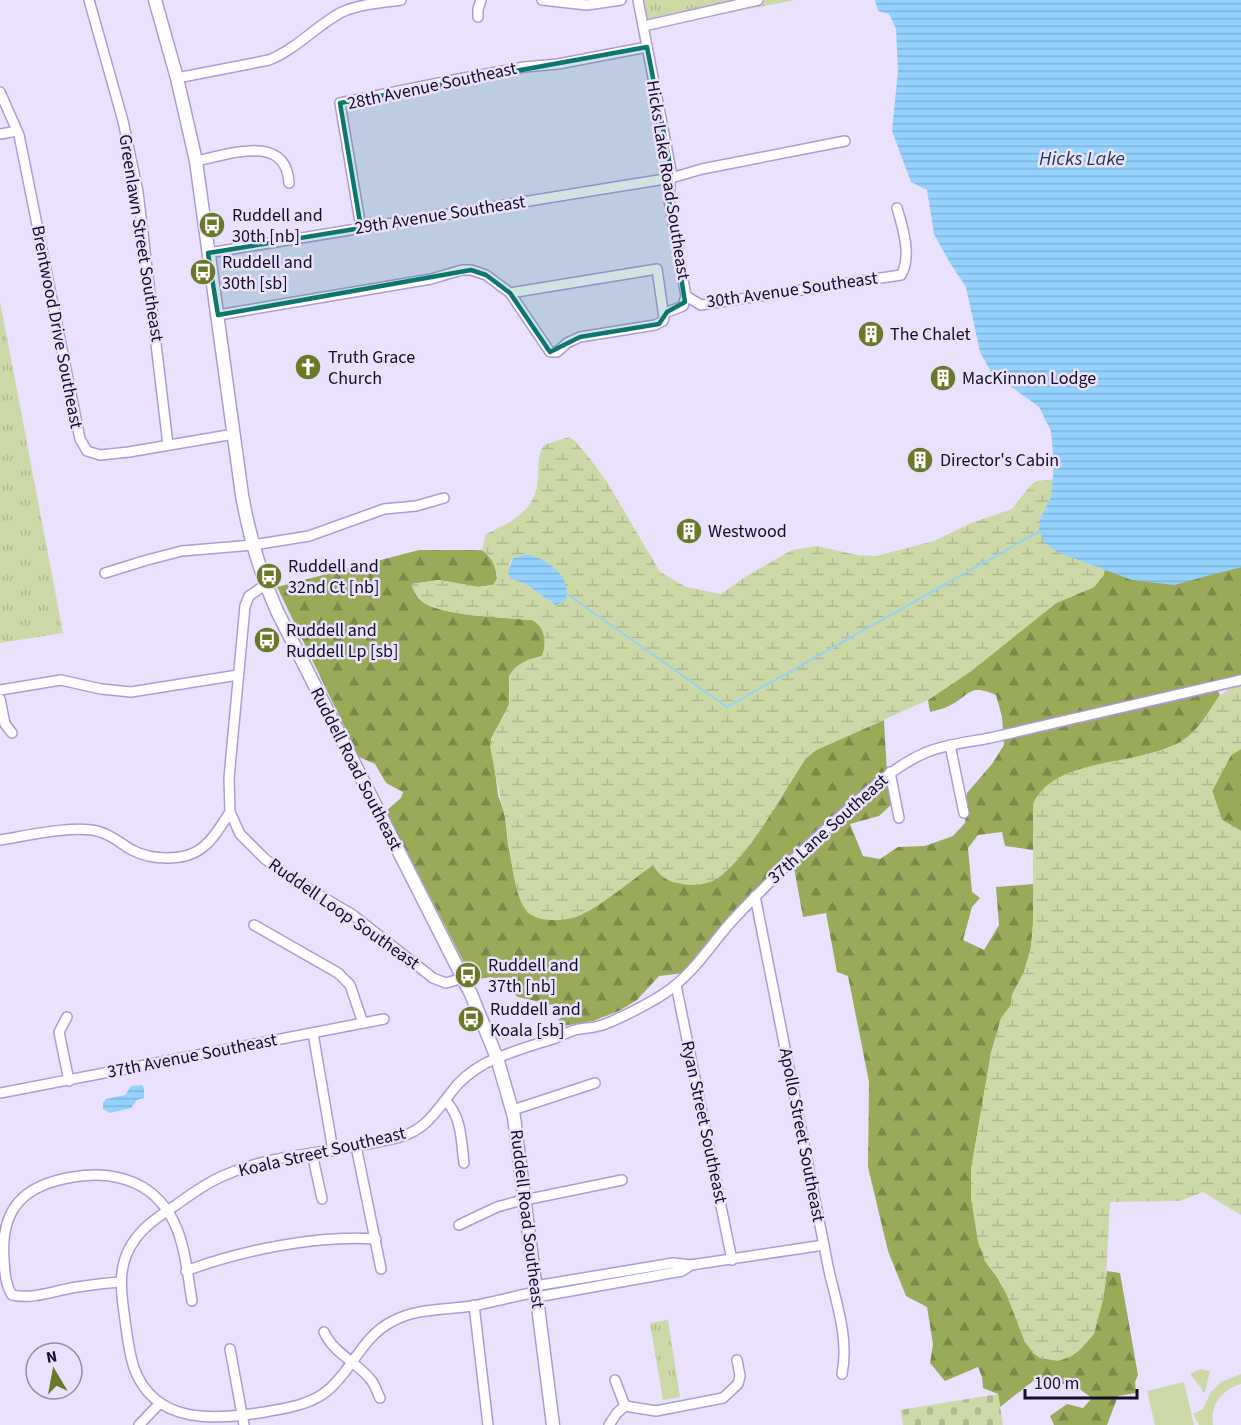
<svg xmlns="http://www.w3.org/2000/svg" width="1241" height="1425" font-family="'Source Sans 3',sans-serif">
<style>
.grass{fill:url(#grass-tufts)}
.forest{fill:url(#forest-firs)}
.wetland{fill:url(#wetland-marsh);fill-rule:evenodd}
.cemetery{fill:url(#cemetery-stones)}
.pitch{fill:#ccd9a6}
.water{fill:url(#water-rules)}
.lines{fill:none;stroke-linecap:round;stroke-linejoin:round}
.stream{stroke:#94d2fd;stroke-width:2}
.minor-casing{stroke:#af99dc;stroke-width:12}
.major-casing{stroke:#af99dc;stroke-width:15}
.minor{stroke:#fff;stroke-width:9}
.major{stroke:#fff;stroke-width:12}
.marked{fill:#0f766e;fill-opacity:0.2;stroke:#0f766e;stroke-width:4.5;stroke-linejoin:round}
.labels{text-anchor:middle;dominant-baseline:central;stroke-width:5;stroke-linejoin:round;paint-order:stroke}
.street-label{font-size:18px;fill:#160d26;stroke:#e9e1fd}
.poi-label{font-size:18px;fill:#160d26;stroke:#e9e1fd;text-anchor:start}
.water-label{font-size:20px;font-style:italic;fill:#1b3d54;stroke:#e9e1fd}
</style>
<defs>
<pattern id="grass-tufts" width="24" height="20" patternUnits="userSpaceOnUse" patternTransform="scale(1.5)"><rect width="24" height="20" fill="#ccd9a6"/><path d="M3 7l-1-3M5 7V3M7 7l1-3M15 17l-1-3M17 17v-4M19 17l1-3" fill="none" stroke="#aeb98f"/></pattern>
<pattern id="forest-firs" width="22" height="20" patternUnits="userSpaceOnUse" patternTransform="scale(1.5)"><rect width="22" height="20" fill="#99ab59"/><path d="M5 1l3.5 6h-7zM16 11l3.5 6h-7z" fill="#7c8a49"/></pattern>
<pattern id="wetland-marsh" width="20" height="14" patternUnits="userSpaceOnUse" patternTransform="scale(1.5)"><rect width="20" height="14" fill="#ccd9a6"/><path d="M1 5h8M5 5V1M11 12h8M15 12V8" fill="none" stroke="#aeb98f"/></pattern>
<pattern id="cemetery-stones" width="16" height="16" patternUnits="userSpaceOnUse" patternTransform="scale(1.5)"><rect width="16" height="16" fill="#ccd9a6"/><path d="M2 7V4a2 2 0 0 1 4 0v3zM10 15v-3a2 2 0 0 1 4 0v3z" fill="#aeb98f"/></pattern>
<pattern id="water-rules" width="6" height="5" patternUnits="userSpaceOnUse" patternTransform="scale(1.5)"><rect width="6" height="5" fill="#94d2fd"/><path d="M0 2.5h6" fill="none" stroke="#7fb3d9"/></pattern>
</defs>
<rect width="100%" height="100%" fill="#e9e1fd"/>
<g class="grass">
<polygon points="642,0 795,0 648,29"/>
<polygon points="0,301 63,633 0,643"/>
<polygon points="668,1320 680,1397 663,1400 650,1323"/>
</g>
<g class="forest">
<path d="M419,550H482C493,559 496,566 497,579L493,585L478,587L439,580L412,584C413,591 418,599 424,603C448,617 504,617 532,620C546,626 547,645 542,656L528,660L515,668L509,676V705L491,739L498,795L505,815L508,844L518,892L524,907L589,910L653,865L731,866L751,843L806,758L816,750L884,720L887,774L893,803L879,816L850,824L863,856L880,859L898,847L925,846L953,836L965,823L967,793L992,764L1004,745L1002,717L996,695C968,683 971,695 949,706C943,709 936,710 930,712L928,700L971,671L1056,603L1094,587L1103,576L1105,569L1132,580L1221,572L1241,567V680L1215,686L1220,695L1201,724L1185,741L1159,751L1117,762L1033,804V850L1005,846L1002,832L978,835L968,848L972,892L980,898L972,907L963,940L984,950L999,925L996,887L1033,884V924L1031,948L1024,972L1012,995L1011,1005L1001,1019L991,1053L971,1170V1198L985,1261L997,1277L1007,1295L1025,1342L1103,1300L1107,1271L1120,1273L1138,1375L1135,1382L1136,1393L1118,1396L1107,1425H1054L1050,1416L1067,1404L1083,1408L1092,1398L1074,1385L1033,1381L1000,1407L998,1394L983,1388L982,1377L978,1367L945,1381L930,1363L933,1344L927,1307L906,1296L888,1251L868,1167L869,1082L848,976L837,972L826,913L803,917L794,868L761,890L692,972L659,976L637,1000L619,1011L593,1021L562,1026L558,1020L571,1010L569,1006H557L518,997L491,977L473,980L386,811L401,798L403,792L386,783L375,764L359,757L277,587Z"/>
<polygon points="1241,749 1241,831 1222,820 1212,791 1231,755"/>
</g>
<g class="wetland">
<path d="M569,437L575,441L588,456L607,482L660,572L686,587L721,594L745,577L792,550L817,546L857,555L876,556L934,541L971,523L1012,509L1030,486L1036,481L1053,480L1051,497L1040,519L1095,565L1105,569L1103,576L1094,587L1056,603L971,671L928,700L816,750L806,758C783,793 751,854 718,878C707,885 695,886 682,884C668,882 660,877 653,865C633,879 598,909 576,917C564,921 543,922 531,915C511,902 510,836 504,814C499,791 494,769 490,746C492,730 506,718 509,703C511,693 506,679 513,671C519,662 531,659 542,656C547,645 546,626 532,620C504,617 449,617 425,603C418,599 414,591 411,584L439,580L478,587L493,585L497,579C496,566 493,559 482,550L486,534C512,522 537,510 538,478C539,466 537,456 544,445ZM526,554L556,605L524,583L509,565L513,558Z"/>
<path d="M1241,682V749L1231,755L1212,791L1222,820L1241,831V1215L1203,1192L1180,1201L1110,1202L1106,1279L1103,1300L1094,1334L1080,1350L1070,1357L1058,1361L1040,1358L1033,1353L1025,1342L1007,1295L997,1277L985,1261L978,1242L971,1198V1170L991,1053L1001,1018L1011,1005L1012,995L1024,972L1031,948L1033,924V804C1051,762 1121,764 1159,751C1182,744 1195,733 1208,713C1212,707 1216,699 1222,694C1227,690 1235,686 1241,682Z"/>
</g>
<polygon class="cemetery" points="998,1394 1003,1425 903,1425 900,1410"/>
<g class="pitch">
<polygon points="1200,1369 1210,1371 1205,1392 1202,1392 1202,1389 1190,1374"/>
<path d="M1241,1374V1384C1222,1389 1210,1405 1213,1425H1199L1193,1414L1203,1409L1211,1392L1221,1382Z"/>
<polygon points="1184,1382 1194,1425 1155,1425 1147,1391"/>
</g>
<g class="water">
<polygon points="875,0 1241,0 1241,567 1174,585 1132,580 1057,552 1044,542 1039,531 1040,519 1051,497 1054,464 1051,431 1039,407 991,372 980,352 966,287 950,263 934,234 927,190 911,182 892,131 898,71 896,29 889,14 878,11"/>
<path d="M526,554C545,557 575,578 565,601L556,605L524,583L511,579L508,572L513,558Z"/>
<polygon points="142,1085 144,1088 144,1098 137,1100 131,1108 110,1113 103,1109 103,1103 106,1099 125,1095 131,1086"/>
</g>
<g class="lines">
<polyline class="stream" points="567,594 727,707 1040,531"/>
<defs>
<g id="minor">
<polyline points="89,0 123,121 138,192 168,445"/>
<polyline points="542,0 587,5 621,0"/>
<polyline points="638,0 671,170 669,200 686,296 683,306 665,313"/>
<polyline points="478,17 478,9 481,0"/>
<polyline points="644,26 758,0"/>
<path d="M177,78L269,60C295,50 315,27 340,13C358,4 382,3 401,0"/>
<polyline points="0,92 19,135 80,439 87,451 100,455 129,452 234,434"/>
<polyline points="0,134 17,131"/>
<path d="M196,161C228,155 286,132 289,183"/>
<polyline points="361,228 340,103 459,79 524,67 558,64 647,47"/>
<polyline points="208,253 671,178 702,169 845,141"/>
<path d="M686,296L701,305L901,275C912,257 903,228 897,208"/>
<polyline points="218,315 431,279 462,270 471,270 486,275 510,293 550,352 557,352 567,343 580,337 655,325 663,321 664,318 657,269 510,293"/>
<polyline points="105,573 147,560 182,551 253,545 309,536 384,509 416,506 444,498"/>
<polyline points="265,585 249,596 245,606 229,778 230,812 240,834 265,859 295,881 353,915 433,978 446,983 463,978"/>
<polyline points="0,690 61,680 101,689 131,692 238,675"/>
<polyline points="0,699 5,724 12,733"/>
<polyline points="950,745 964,813"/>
<polyline points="890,772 899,818"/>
<path d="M0,840C25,836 77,824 100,832C112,835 121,844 132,850C151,860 184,862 202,848C214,839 222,824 230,812"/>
<path d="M755,896L829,1271C837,1305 849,1340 842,1374"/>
<polyline points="254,925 338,973 350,985 363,1023"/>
<polyline points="676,985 732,1260"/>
<polyline points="67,1017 59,1032 69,1081"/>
<polyline points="313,1033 333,1151"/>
<polyline points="0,1093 384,1019"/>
<path d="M446,1101C462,1118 461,1140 464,1163"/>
<polyline points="513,1110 595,1083"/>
<polyline points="356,1146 381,1269"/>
<polyline points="312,1153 322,1199"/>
<polyline points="459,1225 497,1207 515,1202 622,1180"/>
<polyline points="691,1265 824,1245"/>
<path d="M186,1271C241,1250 318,1235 376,1239"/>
<path d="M120,1282C106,1283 91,1285 77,1287C57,1290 33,1300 12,1295C5,1284 5,1273 4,1260C0,1208 24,1185 73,1177C118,1169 159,1184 177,1229C186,1251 188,1278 192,1301"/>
<polyline points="535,1286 673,1263 691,1265 682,1271 537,1297"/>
<path d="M536,1292C515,1296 494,1302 472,1306C446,1310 417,1308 393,1321C362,1336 352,1371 327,1391C310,1405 286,1408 265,1412C214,1420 155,1425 134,1368C129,1352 127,1336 125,1320C120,1284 116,1257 144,1229C153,1220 165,1212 176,1205C191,1194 208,1182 225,1175C280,1151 342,1153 400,1137C426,1130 437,1110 453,1090C461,1079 472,1071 484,1064C506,1053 529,1046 553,1039C560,1036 568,1032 575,1030C583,1028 592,1028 599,1026C614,1022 652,1002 665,993C693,974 709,947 731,922C770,880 811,842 854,804C877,784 898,764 927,752C947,744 969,742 990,738L1241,680"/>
<polyline points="474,1305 488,1425"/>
<path d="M324,1332C334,1354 357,1362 371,1380C375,1385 377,1392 380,1398"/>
<polyline points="230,1349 244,1425"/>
<polyline points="615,1380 625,1406"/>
<polyline points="139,1425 159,1404"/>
<polyline points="609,1425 617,1413 625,1406 656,1411 723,1398 738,1384 740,1376 737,1360"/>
</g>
<path id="major" d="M155,0L177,78L196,161L242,495C249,535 260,573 277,611L471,994L497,1058L514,1117L553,1425"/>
</defs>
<use href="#minor" class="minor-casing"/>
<use href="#major" class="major-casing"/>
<use href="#minor" class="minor"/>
<use href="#major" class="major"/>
</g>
<path class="marked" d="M647,47L671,170L669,200L685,302L667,312L659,324L580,337L550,352L510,293L486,275L471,270L218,315L208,253L361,228L340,103Z"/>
<defs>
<symbol id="bus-disc" viewBox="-11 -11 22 22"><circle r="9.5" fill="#697927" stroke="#e9e1fd"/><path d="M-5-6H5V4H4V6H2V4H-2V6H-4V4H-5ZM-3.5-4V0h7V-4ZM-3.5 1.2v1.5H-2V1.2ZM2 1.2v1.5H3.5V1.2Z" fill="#fff"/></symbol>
<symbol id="building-disc" viewBox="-11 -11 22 22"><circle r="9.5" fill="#697927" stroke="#e9e1fd"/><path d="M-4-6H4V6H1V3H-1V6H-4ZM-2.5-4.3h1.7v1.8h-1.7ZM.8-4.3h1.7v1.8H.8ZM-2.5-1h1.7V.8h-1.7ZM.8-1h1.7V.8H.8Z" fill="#fff"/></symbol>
<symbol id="church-disc" viewBox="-11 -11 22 22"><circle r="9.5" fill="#697927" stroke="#e9e1fd"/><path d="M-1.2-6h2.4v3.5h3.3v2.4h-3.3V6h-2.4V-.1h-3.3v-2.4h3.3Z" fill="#fff"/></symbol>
</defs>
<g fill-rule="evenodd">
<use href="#bus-disc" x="197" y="210" width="30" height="30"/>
<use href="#bus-disc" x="188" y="257" width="30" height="30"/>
<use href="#building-disc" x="856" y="319" width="30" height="30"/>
<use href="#church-disc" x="293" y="352" width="30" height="30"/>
<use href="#building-disc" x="928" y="363" width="30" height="30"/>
<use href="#building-disc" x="905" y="445" width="30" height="30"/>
<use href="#building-disc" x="674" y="516" width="30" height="30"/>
<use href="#bus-disc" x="254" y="561" width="30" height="30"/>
<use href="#bus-disc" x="252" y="625" width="30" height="30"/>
<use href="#bus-disc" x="453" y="960" width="30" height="30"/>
<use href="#bus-disc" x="456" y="1004" width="30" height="30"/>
</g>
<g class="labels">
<g class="street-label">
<text transform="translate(432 86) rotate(-12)">28th Avenue Southeast</text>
<text transform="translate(668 180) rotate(81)">Hicks Lake Road Southeast</text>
<text transform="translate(440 215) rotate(-9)">29th Avenue Southeast</text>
<text transform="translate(141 238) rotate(81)">Greenlawn Street Southeast</text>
<text transform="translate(792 290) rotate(-8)">30th Avenue Southeast</text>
<text transform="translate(57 327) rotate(79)">Brentwood Drive Southeast</text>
<text transform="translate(356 769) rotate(63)">Ruddell Road Southeast</text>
<text transform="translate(828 829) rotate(-42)">37th Lane Southeast</text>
<text transform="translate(344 914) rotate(35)">Ruddell Loop Southeast</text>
<text transform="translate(192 1056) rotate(-11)">37th Avenue Southeast</text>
<text transform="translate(704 1122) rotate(78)">Ryan Street Southeast</text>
<text transform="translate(802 1135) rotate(79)">Apollo Street Southeast</text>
<text transform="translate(322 1152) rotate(-13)">Koala Street Southeast</text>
<text transform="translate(527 1219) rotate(83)">Ruddell Road Southeast</text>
</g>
<g class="poi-label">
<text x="232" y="215">Ruddell and<tspan x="232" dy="21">30th [nb]</tspan></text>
<text x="222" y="262">Ruddell and<tspan x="222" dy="21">30th [sb]</tspan></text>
<text x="890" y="334">The Chalet</text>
<text x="328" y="357">Truth Grace<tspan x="328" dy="21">Church</tspan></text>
<text x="962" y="378">MacKinnon Lodge</text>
<text x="940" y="460">Director's Cabin</text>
<text x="708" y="531">Westwood</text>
<text x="288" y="566">Ruddell and<tspan x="288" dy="21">32nd Ct [nb]</tspan></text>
<text x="286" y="630">Ruddell and<tspan x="286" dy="21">Ruddell Lp [sb]</tspan></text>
<text x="488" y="965">Ruddell and<tspan x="488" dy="21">37th [nb]</tspan></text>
<text x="490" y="1009">Ruddell and<tspan x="490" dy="21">Koala [sb]</tspan></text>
</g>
<g class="water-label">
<text x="1082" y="159">Hicks Lake</text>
</g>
</g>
<g transform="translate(54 1371) rotate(350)"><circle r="28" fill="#e9e1fd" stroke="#958ca7" stroke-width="1.5"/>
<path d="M0-4.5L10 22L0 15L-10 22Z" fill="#697927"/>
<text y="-9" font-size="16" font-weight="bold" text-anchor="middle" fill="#160d26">N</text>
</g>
<path d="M1025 1389v9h112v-9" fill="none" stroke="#160d26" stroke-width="3"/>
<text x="1034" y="1389" font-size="18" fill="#160d26" stroke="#e9e1fd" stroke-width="4.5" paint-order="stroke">100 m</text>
</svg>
